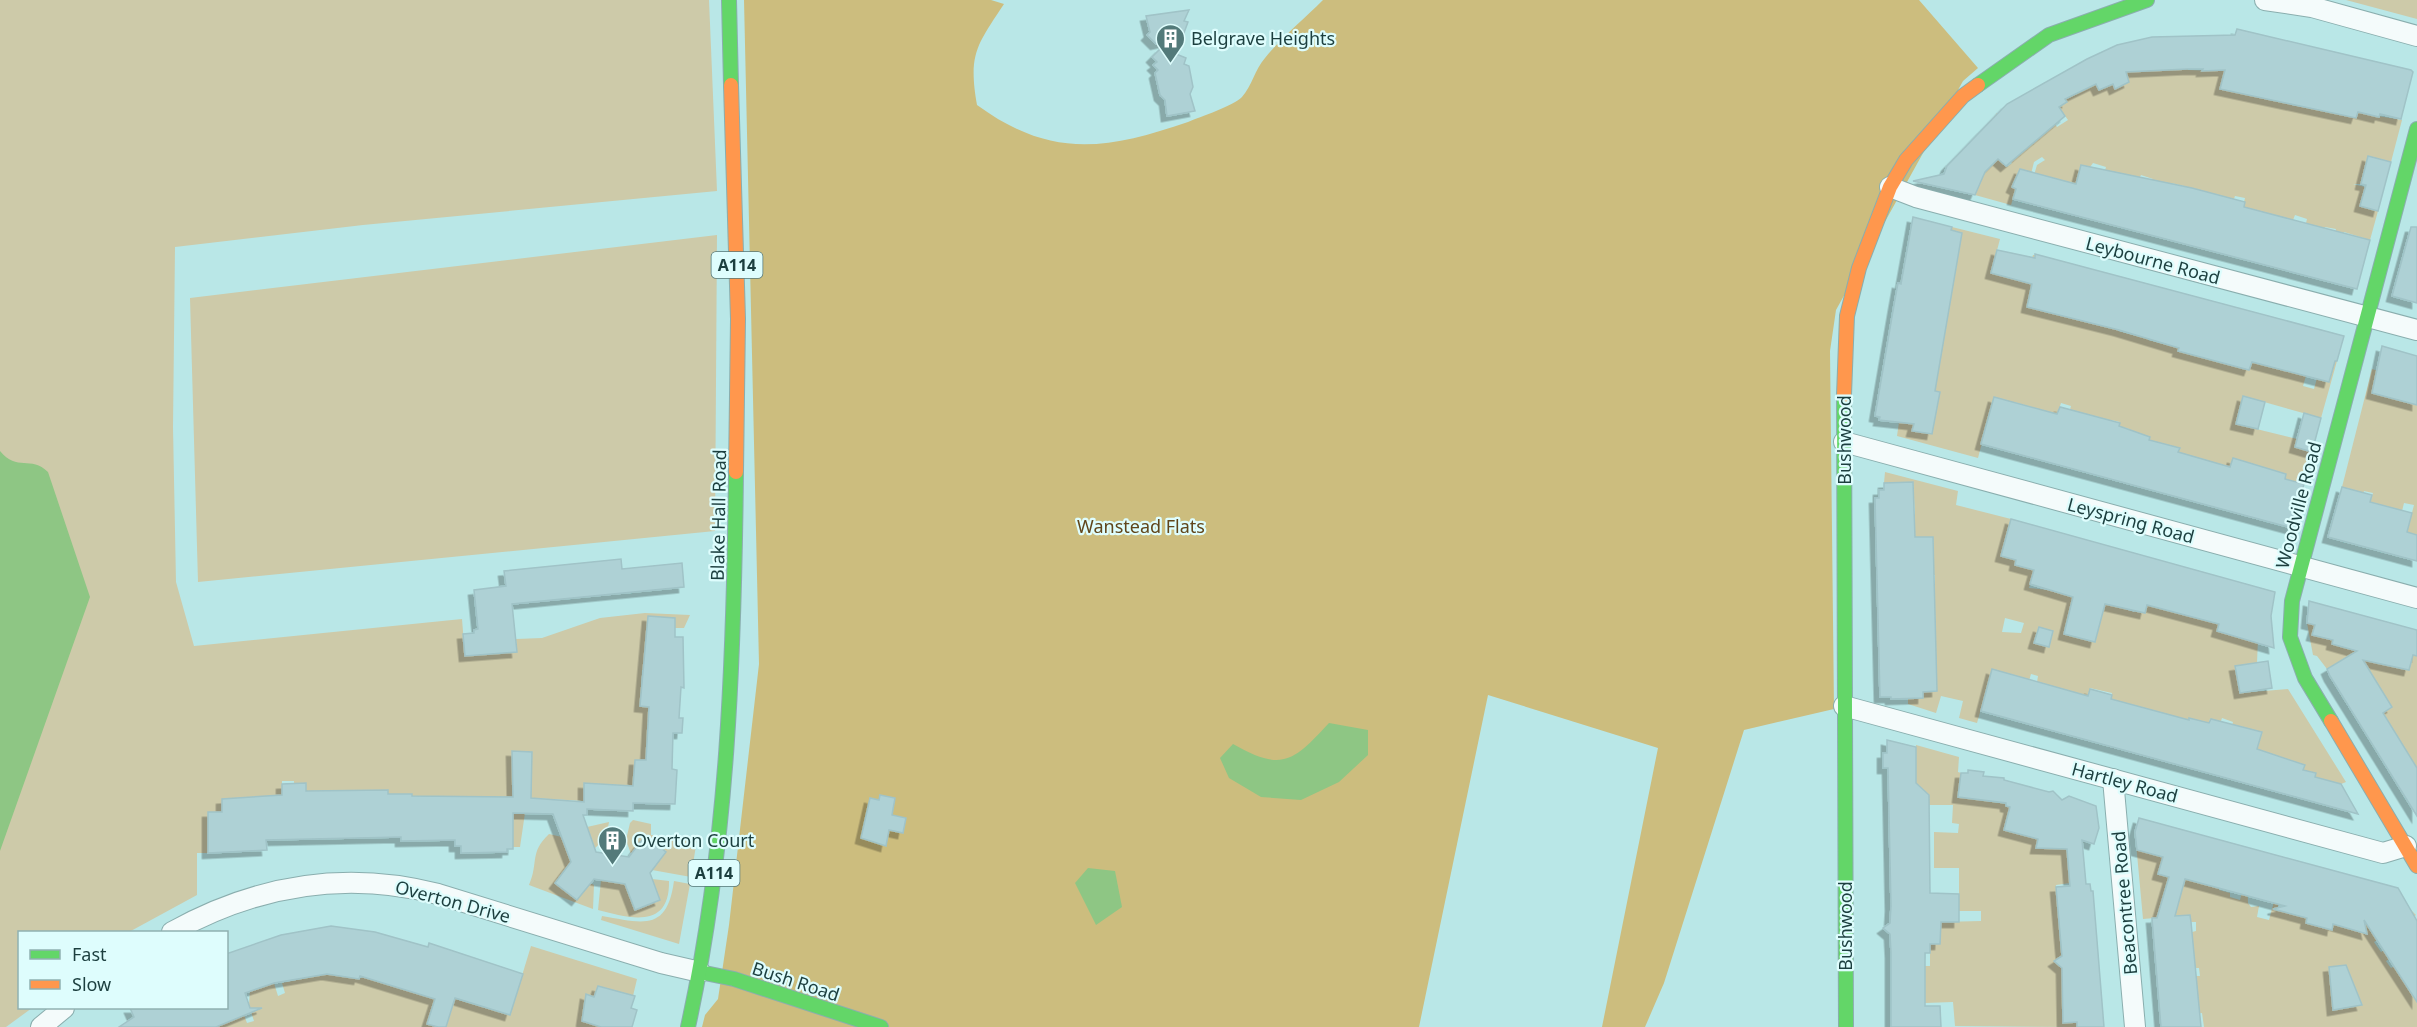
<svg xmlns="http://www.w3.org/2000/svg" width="2417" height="1027" font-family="'Noto Sans',sans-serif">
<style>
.green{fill:#cdcaa9;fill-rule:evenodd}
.forest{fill:#ccbd7e}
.water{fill:#8ec684}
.building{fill:#aed1d5;stroke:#a0c3c7;stroke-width:1.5;filter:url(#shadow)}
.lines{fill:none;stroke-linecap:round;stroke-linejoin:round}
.street-casing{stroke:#8aaeae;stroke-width:22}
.fast-casing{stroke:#8aaeae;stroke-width:16}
.slow-casing{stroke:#8aaeae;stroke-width:16}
.street{stroke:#f4fbfb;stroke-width:20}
.fast{stroke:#63d668;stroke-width:14}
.slow{stroke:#ff974d;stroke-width:14}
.labels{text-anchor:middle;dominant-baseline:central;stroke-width:4.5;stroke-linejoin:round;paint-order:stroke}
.shield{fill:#defdfd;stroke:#567878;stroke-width:1.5}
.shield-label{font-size:16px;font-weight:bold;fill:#1c3f3f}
.poi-label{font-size:18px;fill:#1c3f3f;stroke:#defdfd;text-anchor:start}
.street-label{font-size:18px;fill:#1c3f3f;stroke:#defdfd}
.park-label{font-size:18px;fill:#60451a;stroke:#defdfd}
</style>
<defs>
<filter id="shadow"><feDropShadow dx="-5.5" dy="5.5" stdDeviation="0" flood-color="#0004"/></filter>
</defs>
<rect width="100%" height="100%" fill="#b9e7e7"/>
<g class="green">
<path d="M0,0H709L717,191L363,225L175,247L173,427L176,582L194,646L462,619L465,656L517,652L516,639L542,638L600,618L645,613L690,615L684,628H675V618L648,617L646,650L662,670H642L640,706L653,707C644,731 650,738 662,761L635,760L633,786L585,783L584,801L531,798L532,752L512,751L513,797L525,813L520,847H513V806L497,797L455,796V818L447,796H412L388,815L387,790H378L377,794H306V784H294V781H282V813L262,803L261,796L222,799V812H208V853H197V895L129,932H20V1008H32L6,1027H0Z"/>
<polygon points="2346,0 2417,0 2417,19"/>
<polygon points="2227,41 2233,43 2221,89 2250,95 2258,90 2256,97 2274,101 2275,95 2291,105 2318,110 2326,79 2364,88 2366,114 2402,120 2391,162 2368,157 2361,184 2353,184 2365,187 2360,206 2378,211 2370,240 2344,232 2337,258 2329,255 2336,229 2325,227 2323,232 2300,248 2307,219 2295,215 2293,220 2237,231 2245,198 2235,196 2232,204 2214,194 2192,188 2176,215 2184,186 2171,183 2146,207 2153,179 2141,175 2139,179 2098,195 2106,167 2093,163 2076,186 2036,174 2026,202 2037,165 2045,160 2042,157 2034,162 2030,178 2018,174 2012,187 2016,189 2011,205 1975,195 1983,175 1992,165 1992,153 2007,167 2012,163 1997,148 2007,138 1990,122 1997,113 2031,145 2041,136 2047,113 2057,127 2068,120 2059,107 2066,102 2065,99 2096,84 2099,90 2113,84 2129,82 2126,71 2188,66 2188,70 2221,71"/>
<polygon points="1952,227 2000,239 1991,273 2025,282 2033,255 2035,255 2029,279 2033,280 2027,307 2049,313 2056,287 2090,322 2111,328 2117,304 2125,306 2118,331 2140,337 2147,311 2155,313 2148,340 2171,346 2186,321 2179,351 2250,368 2252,361 2312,355 2303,386 2314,389 2317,378 2329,381 2335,361 2337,361 2321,418 2243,396 2236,424 2297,439 2296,447 2312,452 2304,484 2293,482 2279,500 2286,474 2274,470 2246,490 2253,464 2233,458 2226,485 2178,452 2180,448 2149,441 2150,437 2140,434 2122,455 2129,429 2119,426 2120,422 2111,420 2107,431 2099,417 2090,415 2062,439 2071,406 2061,403 2057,415 2033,431 2038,409 2014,402 2008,425 2005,400 1994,397 1978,458 1897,436 1899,422 1914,424 1913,431 1932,434 1939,392 1911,387 1952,289 1957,264 1942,262 1943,254 1958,257 1962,233 1951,230"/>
<polygon points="717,235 715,531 198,582 190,298"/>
<polygon points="2372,369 2378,371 2372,393 2394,399 2400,377 2408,379 2402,401 2417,405 2417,535 2407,532 2414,505 2404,503 2402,511 2370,502 2373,493 2364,491 2356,518 2352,490 2342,487"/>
<path d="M1885,472L1958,491L1956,505L2011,519L2001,555L2016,560L2015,565L2029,569L2038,554L2029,588L2128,599L2125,609L2134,612L2152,585L2225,604L2217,631L2237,637L2259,614L2257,663L2235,667L2240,693L2288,689L2346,782L2341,784L2316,777V773L2303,770L2304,766L2261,751L2254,761L2262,733L2240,726L2232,754L2225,752L2233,722L2222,718L2221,721L2210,719L2203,746L2188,723L2149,709L2143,730L2135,728L2141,707L2119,701L2105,720L2112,693L2090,688L2083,714L2075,712L2080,694L2037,682L2038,676L2031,674L2024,698L1992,670L1977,723L1959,718L1963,701L1941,696L1936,713L1908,704V699L1923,698V692L1937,691L1935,621L1908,607H1935V575H1894L1907,566L1934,565L1933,538H1908L1915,513L1913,482L1884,483ZM2005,618L2024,623L2021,633L2002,632ZM2066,625L2095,642L2064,633ZM2039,627L2053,631L2048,647L2034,643Z"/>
<polygon points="2307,623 2315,625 2313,635 2333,640 2332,644 2343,647 2344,641 2394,667 2408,670 2413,655 2417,656 2417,768 2383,713 2392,707 2384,695 2337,663 2327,669 2317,656 2313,655"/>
<polygon points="1916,745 1959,757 1958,772 1961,773 1959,792 1965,793 1965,798 2006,804 2006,806 2044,817 2036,848 2066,844 2070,883 2056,885 2061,952 2070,956 2057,959 2062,968 2064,1000 2077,1022 2077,1027 1955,1026 1953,1002 1925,1003 1925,966 1930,966 1930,944 1940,943 1941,922 1981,921 1981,911 1959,911 1959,868 1934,868 1934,832 1958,833 1959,824 1952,823 1953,805 1926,805 1916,791"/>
<polygon points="633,820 651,824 651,835 697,839 691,877 652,870 666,851 645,836 631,854 626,840 630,823"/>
<polygon points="609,822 606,838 595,848 587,827"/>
<path d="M549,834L562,837L571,862L555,883L576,900L590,883L594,885L593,909L529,885C539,862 529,853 549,834Z"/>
<polygon points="2136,843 2165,850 2158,874 2169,877 2168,881 2184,885 2191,857 2195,858 2189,880 2206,885 2226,867 2219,890 2230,893 2230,897 2240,900 2247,873 2248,903 2251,907 2259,906 2257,917 2269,920 2279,883 2284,884 2277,910 2303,917 2310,891 2332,929 2340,900 2354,930 2362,933 2369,908 2383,926 2411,910 2416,915 2374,942 2381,952 2401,939 2407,948 2386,961 2391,968 2395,966 2417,979 2406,986 2412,995 2417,992 2417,1027 2204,1027 2202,1013 2183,1015 2196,976 2200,976 2199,968 2195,968 2192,932 2196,931 2196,922 2190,922 2189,915 2143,919"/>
<path d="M652,879L669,881C670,930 629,918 598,910L601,880L625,884L635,910L660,900Z"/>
<path d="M674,881L690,884L679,944L601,920L602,916C643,923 667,932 674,881Z"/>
<polygon points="531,946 637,979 633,996 598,986 594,997 586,995 582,1021 601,1027 443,1027 455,999 510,1015"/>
<polygon points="332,973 359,979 363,977 436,996 428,1024 438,1027 216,1027 243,1012 247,1023 254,1021 249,1006 250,987 274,983 278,996 285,993 282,983"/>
</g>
<path class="forest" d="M744,0H991L1004,4C977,45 968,54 977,105C1051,159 1106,150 1188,122C1200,117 1233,106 1242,97C1252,86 1255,69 1265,58C1282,37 1304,19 1323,0H1919L1978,68L1963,81L1836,310L1830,351L1834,709L1744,730L1664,983L1645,1027H1602L1658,748L1488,695L1419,1027H702L705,1015L718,999L729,925L759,664Z"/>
<g class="water">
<path d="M0,451C17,472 31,455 48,472L90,597L0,851Z"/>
<path d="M1329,723L1368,730V755L1339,782L1301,800L1261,797L1229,778L1220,758L1233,744C1282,772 1293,762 1329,723Z"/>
<polygon points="1088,868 1115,871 1122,907 1096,925 1075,883"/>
</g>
<g class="building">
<polygon points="1189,10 1184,21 1188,22 1182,38 1156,44 1147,35 1150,32 1146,16"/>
<polygon points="2237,29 2411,70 2413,72 2401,119 2380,114 2379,117 2358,112 2356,118 2220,89 2225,70 2202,71 2203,69 2188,69 2126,72 2129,82 2115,89 2113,84 2099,90 2096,84 2065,99 2067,102 2059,107 2065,116 2006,166 1998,159 1985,172 1975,195 1913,181 1944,174 1947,166 2007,104 2087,59 2117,45 2152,37 2235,35"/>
<polygon points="1161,48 1186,58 1184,64 1189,66 1193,87 1190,94 1195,111 1167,116 1165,100 1160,95 1155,73 1158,70 1153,65 1157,62 1152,57"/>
<polygon points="2368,156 2391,162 2378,211 2360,206 2366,185 2361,184"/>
<polygon points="2081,165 2192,188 2245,202 2244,207 2370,240 2357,289 2013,199 2016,189 2012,187 2020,169 2076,184"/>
<polygon points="1913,217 1952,227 1951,230 1962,233 1935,391 1940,392 1932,434 1912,431 1914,424 1879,420 1880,417 1875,416 1894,305 1898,283 1901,284"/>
<polygon points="2411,227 2417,227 2417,303 2392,296"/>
<polygon points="1997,250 2035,258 2035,254 2344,336 2337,361 2335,361 2329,382 2252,362 2249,370 2178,351 2179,348 2119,330 2027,307 2032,284 1991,273"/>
<polygon points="2382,346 2417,356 2417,405 2372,393"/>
<polygon points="2243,396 2265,402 2258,429 2236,424"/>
<polygon points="1994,397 2057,414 2060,407 2120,423 2119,426 2150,437 2149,440 2180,448 2178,452 2230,467 2233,458 2286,474 2285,479 2304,484 2292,528 1981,444"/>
<polygon points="2304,413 2321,418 2312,452 2295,447"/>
<polygon points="1913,482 1915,537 1933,537 1937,691 1923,692 1923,698 1891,699 1891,697 1880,697 1875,498 1879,498 1879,490 1884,490 1884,483"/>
<polygon points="2342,487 2372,495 2370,502 2412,513 2407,532 2417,535 2417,561 2328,537"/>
<polygon points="2011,519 2275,592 2271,616 2274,648 2217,631 2219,624 2147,605 2145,613 2105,604 2095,642 2064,634 2073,597 2030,584 2034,570 2015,565 2016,560 2001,556"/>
<polygon points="621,559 622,569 682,563 684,587 512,604 517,652 465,656 463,634 474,633 474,630 478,629 474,590 506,586 504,571"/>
<polygon points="2309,601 2417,630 2417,656 2413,655 2409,670 2363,660 2392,707 2383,713 2417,768 2417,816 2330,676 2327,669 2357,651 2332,644 2333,640 2312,635 2315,625 2307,623"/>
<polygon points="648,616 675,618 675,637 683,637 684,688 681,687 679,718 683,718 682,733 673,733 672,769 677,770 675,804 633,803 633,811 587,809 587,815 583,815 596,852 629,857 645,836 666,852 650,873 660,900 635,910 625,884 594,879 577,900 555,883 571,862 553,814 513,813 513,849 507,849 507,852 461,853 461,846 455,846 455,840 401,841 401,837 266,840 267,850 208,853 208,812 222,812 222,799 282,795 282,784 306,783 306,791 388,790 388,794 412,794 412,796 513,797 512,751 532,752 531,798 584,802 584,783 633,786 635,760 646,760 649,707 640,706"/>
<polygon points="2039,627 2053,631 2049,647 2034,643"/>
<polygon points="2268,661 2272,688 2240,693 2235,666"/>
<polygon points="1992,669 2088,696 2090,689 2112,695 2111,699 2189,720 2189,718 2209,723 2211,719 2262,732 2257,749 2305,765 2303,770 2316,773 2315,777 2341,784 2358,814 1981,711"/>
<polygon points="1887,740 1916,747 1916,783 1929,795 1930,893 1959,894 1959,922 1941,922 1940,944 1930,944 1930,953 1925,953 1925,1006 1940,1006 1941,1027 1891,1027 1891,953 1890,934 1883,928 1890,923 1891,906 1888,768 1883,768 1883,753 1887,753"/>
<polygon points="1968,770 1984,772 1983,776 2004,778 2004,780 2049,792 2053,791 2062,800 2069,796 2096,806 2099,828 2094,844 2082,840 2086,884 2090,884 2091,891 2093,891 2104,1027 2077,1027 2077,1022 2063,1023 2062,968 2054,961 2062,956 2056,887 2070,886 2067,849 2036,848 2038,839 2004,830 2010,807 2006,806 2006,803 1958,797 1961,773 1968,773"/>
<polygon points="880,795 895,798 892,815 906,818 903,833 889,830 886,846 861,838 870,798 879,800"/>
<polygon points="2139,818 2398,888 2417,921 2417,1002 2364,920 2367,934 2333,924 2332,930 2306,923 2307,918 2273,909 2285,906 2185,879 2175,916 2190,915 2191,922 2201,1027 2161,1027 2152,918 2157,918 2169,877 2158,874 2163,857 2137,850 2135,832"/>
<polygon points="331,926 375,932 428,947 429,943 523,974 510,1015 455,998 446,1027 438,1027 427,1024 435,999 360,976 359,979 327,974 274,983 245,993 250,1008 262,1008 216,1027 119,1027 134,1017 130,1008 226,1008 226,954 281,935"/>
<polygon points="2346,965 2362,1005 2333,1010 2329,967"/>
<polygon points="598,986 635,996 631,1008 637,1010 632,1027 601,1027 582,1021 586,994 594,997"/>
</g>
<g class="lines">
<defs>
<g id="street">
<polyline points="2265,0 2312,7 2417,36"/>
<polyline points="1890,187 1916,197 2417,330"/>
<polyline points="1844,442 2417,598"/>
<polyline points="1844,706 2383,853 2406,846"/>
<polyline points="2113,779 2135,1027"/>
<path d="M172,932C255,886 345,870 438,894L661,963L700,972"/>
<polyline points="41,1027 64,1008"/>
</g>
<g id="fast">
<polyline points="729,0 731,85"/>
<polyline points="1978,85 2049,35 2147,0"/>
<polyline points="1844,395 1846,1027"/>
<polyline points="2331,721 2305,678 2290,637 2292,601 2417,129"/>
<polyline points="700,972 734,979 881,1027"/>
<path d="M688,1027C728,845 734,658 736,472"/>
</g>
<g id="slow">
<polyline points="731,85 738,319 736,472"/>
<polyline points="1844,395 1847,316 1859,268 1890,187 1906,160 1963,96 1978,85"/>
<polyline points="2331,721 2417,866"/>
</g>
</defs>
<use href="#street" class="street-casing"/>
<use href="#fast" class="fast-casing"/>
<use href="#slow" class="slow-casing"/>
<use href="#street" class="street"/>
<use href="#fast" class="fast"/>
<use href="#slow" class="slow"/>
</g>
<defs>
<symbol id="building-pin" viewBox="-11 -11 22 30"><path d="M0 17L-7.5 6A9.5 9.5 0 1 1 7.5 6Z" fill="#537a7a" stroke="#defdfd"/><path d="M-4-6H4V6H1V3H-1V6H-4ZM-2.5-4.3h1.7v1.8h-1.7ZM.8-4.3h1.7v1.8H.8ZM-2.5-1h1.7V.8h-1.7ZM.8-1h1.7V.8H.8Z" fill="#fff"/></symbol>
</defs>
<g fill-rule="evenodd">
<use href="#building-pin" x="1154" y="22" width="33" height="45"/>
<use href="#building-pin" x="596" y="824" width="33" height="45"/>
</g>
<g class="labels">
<g class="shield">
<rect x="711.5" y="252" width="51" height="26" rx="4.5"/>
<rect x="688.5" y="860" width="51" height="26" rx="4.5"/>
</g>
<g class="shield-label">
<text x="737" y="265">A114</text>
<text x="714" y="873">A114</text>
</g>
<g class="poi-label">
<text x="1191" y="38">Belgrave Heights</text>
<text x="633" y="840">Overton Court</text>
</g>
<g class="street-label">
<text transform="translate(2153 260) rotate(15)">Leybourne Road</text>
<text transform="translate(1844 440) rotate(-90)">Bushwood</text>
<text transform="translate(2298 505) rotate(-75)">Woodville Road</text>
<text transform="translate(718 515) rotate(-89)">Blake Hall Road</text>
<text transform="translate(2131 520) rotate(15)">Leyspring Road</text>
<text transform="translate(2125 782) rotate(15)">Hartley Road</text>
<text transform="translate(453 901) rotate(15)">Overton Drive</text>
<text transform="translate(2124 903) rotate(-95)">Beacontree Road</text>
<text transform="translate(1845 926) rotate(-90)">Bushwood</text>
<text transform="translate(796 981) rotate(18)">Bush Road</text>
</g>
<g class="park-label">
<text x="1141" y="526">Wanstead Flats</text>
</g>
</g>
<rect x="18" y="931" width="210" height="78" fill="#defdfd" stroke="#90b1b1" stroke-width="1.5"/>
<rect x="30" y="950" width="30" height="9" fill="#63d668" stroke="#90b1b1" stroke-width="1.5"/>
<text x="72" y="961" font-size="18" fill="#1c3f3f">Fast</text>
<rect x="30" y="980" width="30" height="9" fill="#ff974d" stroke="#90b1b1" stroke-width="1.5"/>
<text x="72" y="991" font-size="18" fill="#1c3f3f">Slow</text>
</svg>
